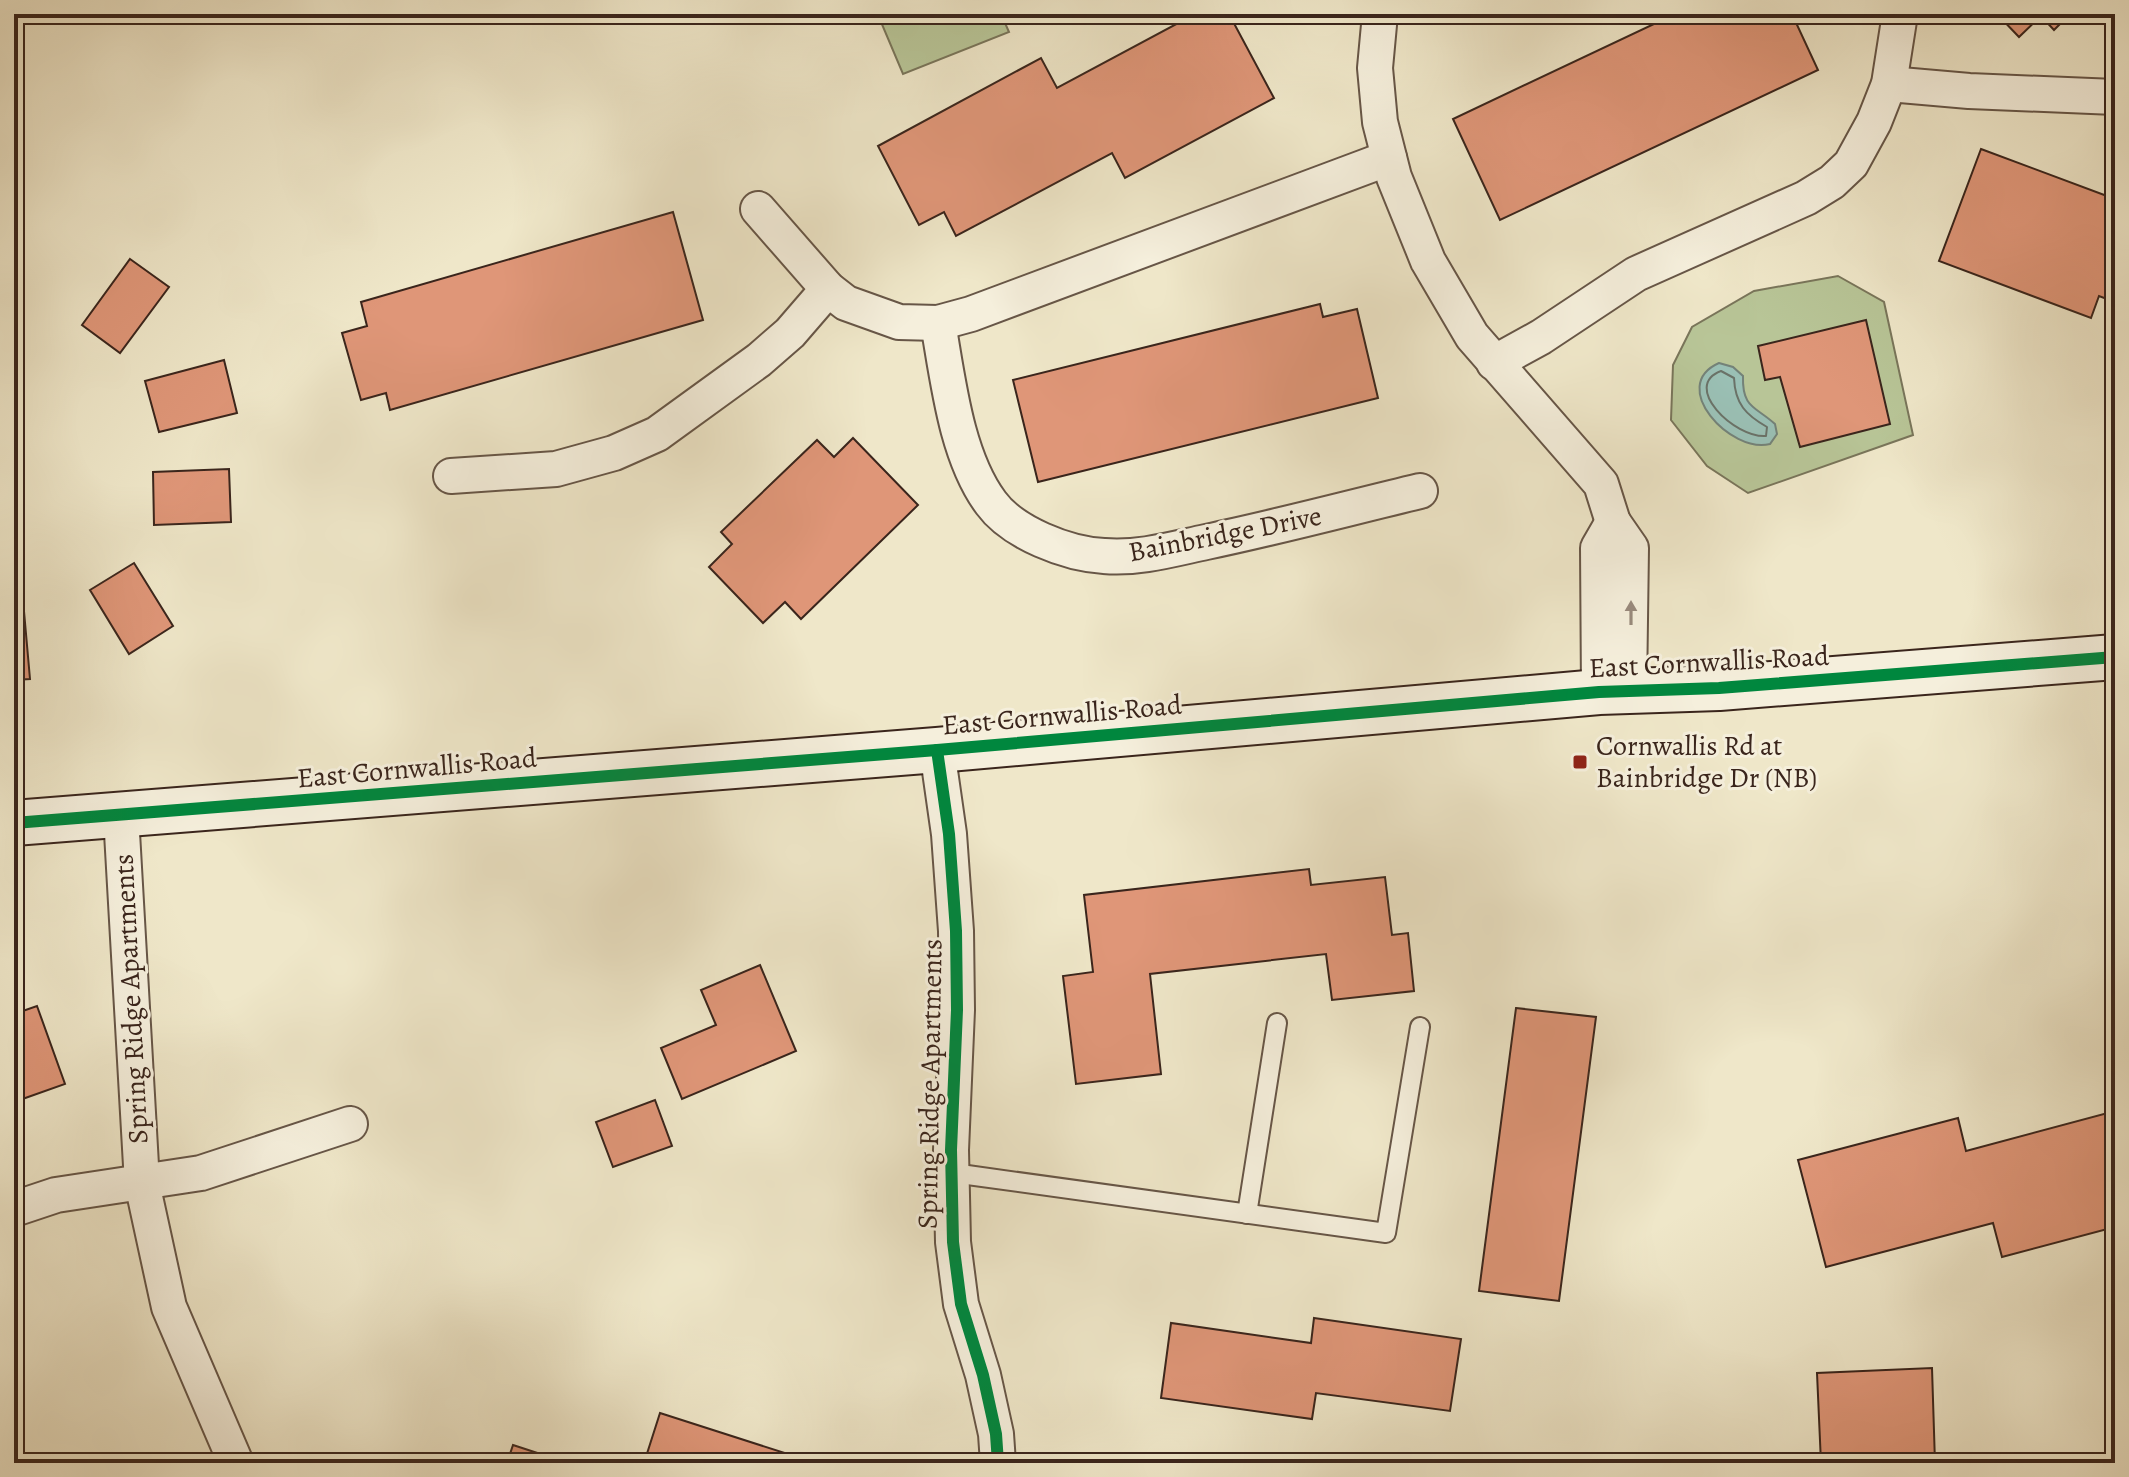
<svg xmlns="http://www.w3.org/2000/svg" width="2129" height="1477" font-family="Alegreya,serif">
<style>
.green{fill:#b8c597;stroke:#79755a;stroke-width:2}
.water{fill:#9ac0b5;stroke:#748278;stroke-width:2}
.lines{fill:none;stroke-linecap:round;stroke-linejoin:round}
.shore{stroke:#6a7268;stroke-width:2}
.stream{stroke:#748278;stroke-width:12}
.building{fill:#df9678;stroke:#3a251c;stroke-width:2}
.lane-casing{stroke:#675647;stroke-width:22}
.street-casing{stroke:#675647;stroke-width:38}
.secondary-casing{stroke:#3a251c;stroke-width:48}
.lane{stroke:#f5efdc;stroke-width:18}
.street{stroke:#f5efdc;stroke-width:34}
.secondary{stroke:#f5efdc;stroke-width:44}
.cycleway-casing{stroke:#f5efdc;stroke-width:17}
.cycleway{stroke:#00873e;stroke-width:12}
.oneway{fill:#988a7c}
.poi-dot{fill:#8f2418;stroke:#f5efdc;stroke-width:3}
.labels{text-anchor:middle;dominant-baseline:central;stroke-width:6;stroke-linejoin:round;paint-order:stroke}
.street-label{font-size:28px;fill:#3a251c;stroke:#f5efdc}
.poi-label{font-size:28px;fill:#3a251c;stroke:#f5efdc;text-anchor:start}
</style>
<rect width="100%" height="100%" fill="#efe7c9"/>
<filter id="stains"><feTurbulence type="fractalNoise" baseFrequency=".0025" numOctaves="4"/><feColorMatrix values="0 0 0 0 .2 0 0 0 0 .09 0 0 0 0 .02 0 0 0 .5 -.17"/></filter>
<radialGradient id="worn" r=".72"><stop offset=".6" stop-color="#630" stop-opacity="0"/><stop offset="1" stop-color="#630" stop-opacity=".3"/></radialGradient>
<g class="green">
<polygon points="900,14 1001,14 1009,32 903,74 881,22"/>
<polygon points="1838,276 1884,302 1913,435 1748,493 1707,466 1671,420 1673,365 1692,327 1754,291"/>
</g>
<path class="water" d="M1719,363L1733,367L1743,376C1742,408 1755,406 1775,424L1777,434L1770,444C1731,454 1667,386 1719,363Z"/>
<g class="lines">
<path class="shore" d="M1721,371L1734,378C1735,404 1746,415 1767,427L1766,436C1734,438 1681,386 1721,371Z"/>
<polyline class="stream" points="61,14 190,19 267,14"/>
</g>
<g class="building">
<polygon points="1195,14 1229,14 1274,98 1125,178 1112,153 956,236 944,212 919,225 878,146 1041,58 1057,88"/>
<polygon points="1675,14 1792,14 1818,70 1500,220 1453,119"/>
<polygon points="1997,14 2070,14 2054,30 2041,16 2019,37"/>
<polygon points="1981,149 2115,199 2115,302 2099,296 2091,318 1939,261"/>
<polygon points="673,212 703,320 390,410 386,393 361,400 342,333 367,326 361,302"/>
<polygon points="14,224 20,224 21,317 14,317"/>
<polygon points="130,259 169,287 120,353 82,325"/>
<polygon points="1320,304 1323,317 1357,309 1378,398 1038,482 1013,380"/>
<polygon points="1866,320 1890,424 1800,447 1780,377 1765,380 1758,346"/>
<polygon points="224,360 237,413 159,432 145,381"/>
<polygon points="853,438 918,505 801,619 785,602 763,623 709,567 732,544 721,532 817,440 834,457"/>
<polygon points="229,469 231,522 154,525 153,472"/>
<polygon points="134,563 173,626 129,654 90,590"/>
<polygon points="23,600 30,679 14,680 14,601"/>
<polygon points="1309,869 1311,885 1385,877 1392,935 1408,933 1414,991 1332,1000 1326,954 1150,974 1161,1074 1076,1084 1063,976 1093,972 1084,895"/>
<polygon points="760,965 796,1051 682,1099 661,1048 716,1025 701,990"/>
<polygon points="37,1006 65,1084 14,1102 14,1014"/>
<polygon points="1516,1008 1596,1017 1559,1301 1479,1291"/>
<polygon points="655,1100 672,1146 613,1167 596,1122"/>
<polygon points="2115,1111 2115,1227 2002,1257 1993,1223 1826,1267 1798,1160 1958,1118 1966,1151"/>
<polygon points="1314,1318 1461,1339 1450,1411 1316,1393 1312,1419 1161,1398 1171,1323 1311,1343"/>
<polygon points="1932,1368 1935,1463 1821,1463 1817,1373"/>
<polygon points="660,1413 816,1463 644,1463"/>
<polygon points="513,1445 568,1463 507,1463"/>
</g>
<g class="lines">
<defs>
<g id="lane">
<polyline points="953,1173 1386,1233 1420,1027"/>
<polyline points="1247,1214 1277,1023"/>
</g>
<g id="street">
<polyline points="1380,14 1375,68 1380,122 1394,177 1428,261 1472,336 1601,484 1613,522"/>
<polyline points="1889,84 1969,91 2115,97"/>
<polyline points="758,209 828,289 846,303 899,322 938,323 971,314 1389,158"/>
<path d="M938,323C948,380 956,456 991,503C1013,533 1067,554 1104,556C1139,559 1173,549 1206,542C1278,527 1349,508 1420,491"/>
<polyline points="1494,363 1541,337 1636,274 1806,198 1832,182 1851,164 1874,122 1889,84 1900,14"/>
<polyline points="451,476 556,469 614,453 657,434 759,360 790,333 828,289"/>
<polyline points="1599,692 1598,548 1613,522 1631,548 1629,691"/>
<polyline points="937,750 949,834 956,931 957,1010 951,1150 953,1242 961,1304 983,1375 996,1434 998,1463"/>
<polyline points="121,815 142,1183 169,1307 236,1463"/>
<polyline points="14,1209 56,1195 201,1173 350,1124"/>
</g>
<polyline id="secondary" points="14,823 937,750 1599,692 1719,688 2115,657"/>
</defs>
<use href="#lane" class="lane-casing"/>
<use href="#street" class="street-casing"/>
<use href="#secondary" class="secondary-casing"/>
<use href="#lane" class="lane"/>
<use href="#street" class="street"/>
<use href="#secondary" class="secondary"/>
<defs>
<g id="cycleway">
<polyline points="937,750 949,834 956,931 957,1010 951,1150 953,1242 961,1304 983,1375 996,1434 998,1463"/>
<polyline points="14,823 937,750 1599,692 1719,688 2115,657"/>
</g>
</defs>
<use href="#cycleway" class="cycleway-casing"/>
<use href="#cycleway" class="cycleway"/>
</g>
<defs><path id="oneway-solid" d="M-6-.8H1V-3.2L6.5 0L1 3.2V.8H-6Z" transform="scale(2)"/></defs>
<use class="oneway" href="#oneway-solid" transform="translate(1631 613) rotate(-90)"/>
<rect class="poi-dot" x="1572" y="754" width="16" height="16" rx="4"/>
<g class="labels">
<g class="street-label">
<text transform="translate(1225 534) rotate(-11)">Bainbridge Drive</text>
<text transform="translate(1709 662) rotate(-3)">East Cornwallis Road</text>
<text transform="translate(1062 715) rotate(-5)">East Cornwallis Road</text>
<text transform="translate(417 768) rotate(-5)">East Cornwallis Road</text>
<text transform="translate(131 999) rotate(-93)">Spring Ridge Apartments</text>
<text transform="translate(930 1084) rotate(-89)">Spring Ridge Apartments</text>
</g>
<g class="poi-label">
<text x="1596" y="746">Cornwallis Rd at<tspan x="1596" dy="32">Bainbridge Dr (NB)</tspan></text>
</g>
</g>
<rect width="2129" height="1477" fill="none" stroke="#efe7c9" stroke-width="48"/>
<rect x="16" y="16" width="2097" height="1445" fill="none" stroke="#3a251c" stroke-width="4"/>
<rect x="24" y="24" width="2081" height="1429" fill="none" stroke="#3a251c" stroke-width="2"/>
<rect width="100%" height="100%" filter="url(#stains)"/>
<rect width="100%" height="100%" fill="url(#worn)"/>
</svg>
